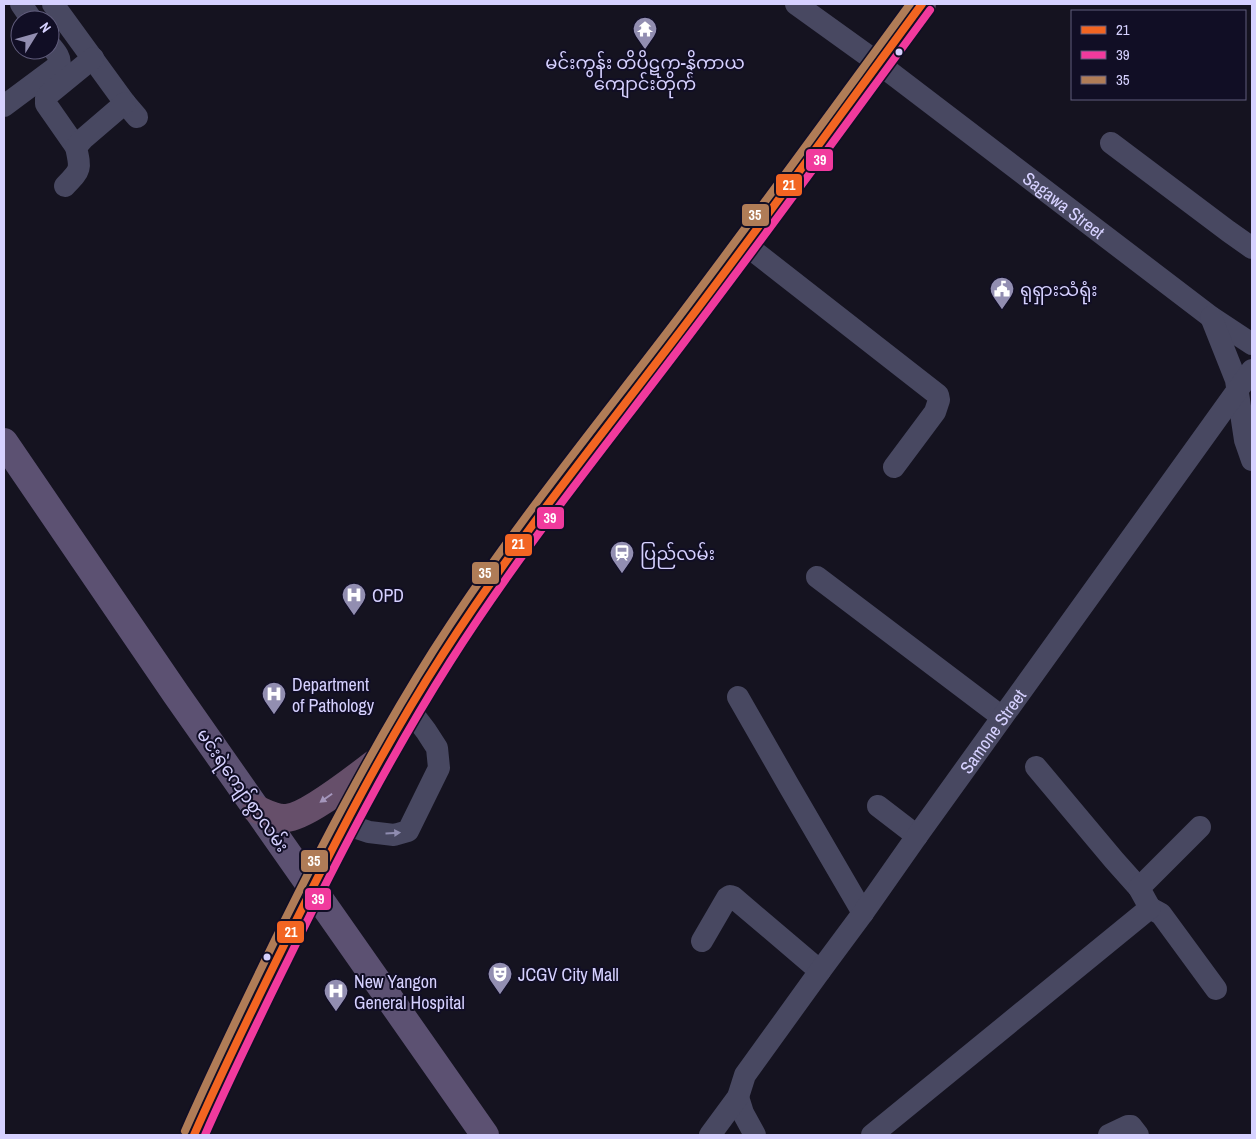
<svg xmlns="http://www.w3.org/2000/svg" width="1256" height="1139" font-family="'Archivo Narrow','Noto Sans Myanmar',sans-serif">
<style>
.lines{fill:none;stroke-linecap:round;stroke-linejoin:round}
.minor{stroke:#484861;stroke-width:22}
.major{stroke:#5c5172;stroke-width:28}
.highway{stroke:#664f6a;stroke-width:28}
.bus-1-casing{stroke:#110e25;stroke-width:11}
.bus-2-casing{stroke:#110e25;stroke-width:11}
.bus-3-casing{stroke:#110e25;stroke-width:11}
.bus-1{stroke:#f26522;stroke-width:8}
.bus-2{stroke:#f13a9d;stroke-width:8}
.bus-3{stroke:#b07c57;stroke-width:8}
.oneway{fill:#a496bc}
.oneway2{fill:#8f8cb0}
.bus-dot{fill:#d6d1ff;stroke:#110e25;stroke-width:2}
.labels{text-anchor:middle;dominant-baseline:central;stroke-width:4;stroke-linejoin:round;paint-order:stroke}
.poi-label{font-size:18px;fill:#d6d1ff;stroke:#110e25;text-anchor:start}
.street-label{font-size:18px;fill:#d6d1ff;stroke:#110e25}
.line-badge{stroke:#110e25;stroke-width:2}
.badge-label{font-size:14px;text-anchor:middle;font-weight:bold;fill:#fff}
</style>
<rect width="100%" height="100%" fill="#151320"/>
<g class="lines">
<g class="minor">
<polyline points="21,4 32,20"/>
<polyline points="53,4 125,103 137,117"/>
<path id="s1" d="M796,4L878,63L1211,317L1252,344"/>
<path d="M4,106L59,65C62,58 54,50 50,45"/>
<polyline points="1111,143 1228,231 1252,248"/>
<polyline points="76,147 46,104 46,98 49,94 93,58"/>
<path d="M65,186C81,169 81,170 76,147L83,139L125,103"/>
<polyline points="746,245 938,395 939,400 935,412 894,467"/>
<polyline points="1211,317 1236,380 1245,440 1252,460"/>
<polyline points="817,577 1002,717"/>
<polyline points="738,697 789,786 863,913"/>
<polyline points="1036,767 1114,860 1139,888"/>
<polyline points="878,806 917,836"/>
<polyline points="345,824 369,832 394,835 408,831 439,768 437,748 426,731 410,710"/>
<polyline points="1150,908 1161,914 1216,989"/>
<polyline points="702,941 727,898 730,896 733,897 820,971"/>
<polyline points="738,1097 743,1113 755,1135"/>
<path id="s2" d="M710,1135L738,1097L745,1075L820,971L863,913L917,836L1252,370"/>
<polyline points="872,1135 1150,908 1139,888 1200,827"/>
<polyline points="1109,1135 1128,1126 1131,1126 1138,1135"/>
</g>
<polyline class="major" points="4,442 176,694 485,1135"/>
<g class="highway">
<path d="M256,809C266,813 275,819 286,818C307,817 356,777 375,763"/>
<path d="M194,1135C221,1073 251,1012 281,951C330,850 382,749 443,654C514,543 597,441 676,337C760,227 840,115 922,4"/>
</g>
<defs>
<path id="bus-1" d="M194,1135C222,1071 253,1008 284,945C333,846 383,747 443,654C514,543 597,441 676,337C760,227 840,115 922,4"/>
<path id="bus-2" d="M205,1135C232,1073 262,1013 292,952C340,853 391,755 450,662C521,550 605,447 685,341C768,232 849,120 930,10"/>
<path id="bus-3" d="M185,1131C213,1067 244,1004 274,942C323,842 374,744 433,651C504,539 588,436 669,330C751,222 830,113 910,4"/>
</defs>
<use href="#bus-1" class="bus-1-casing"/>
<use href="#bus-2" class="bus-2-casing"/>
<use href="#bus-3" class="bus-3-casing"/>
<use href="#bus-1" class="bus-1"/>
<use href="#bus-2" class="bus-2"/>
<use href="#bus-3" class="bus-3"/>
</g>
<defs><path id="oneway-solid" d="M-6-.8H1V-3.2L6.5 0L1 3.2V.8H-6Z" transform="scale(1.25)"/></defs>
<use class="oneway" href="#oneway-solid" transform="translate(326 798) rotate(145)"/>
<use class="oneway2" href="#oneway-solid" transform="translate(393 833) rotate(-3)"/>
<defs>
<symbol id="temple-pin" viewBox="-11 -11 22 30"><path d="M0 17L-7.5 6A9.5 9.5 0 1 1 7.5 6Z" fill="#928eb1" stroke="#110e25"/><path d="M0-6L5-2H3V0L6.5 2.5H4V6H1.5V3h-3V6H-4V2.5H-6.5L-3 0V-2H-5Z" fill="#fff"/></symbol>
<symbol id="civic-pin" viewBox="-11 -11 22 30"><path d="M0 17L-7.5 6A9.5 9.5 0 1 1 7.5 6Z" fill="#928eb1" stroke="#110e25"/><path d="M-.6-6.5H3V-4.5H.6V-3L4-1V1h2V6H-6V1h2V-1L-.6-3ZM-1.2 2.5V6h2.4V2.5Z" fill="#fff"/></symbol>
<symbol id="station-pin" viewBox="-11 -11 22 30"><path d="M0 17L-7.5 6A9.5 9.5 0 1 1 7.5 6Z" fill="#928eb1" stroke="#110e25"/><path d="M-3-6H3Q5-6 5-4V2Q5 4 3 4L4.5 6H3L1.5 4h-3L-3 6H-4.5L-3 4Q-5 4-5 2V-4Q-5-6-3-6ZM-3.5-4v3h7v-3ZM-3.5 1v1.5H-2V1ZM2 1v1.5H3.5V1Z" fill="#fff"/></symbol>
<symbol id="hospital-pin" viewBox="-11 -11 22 30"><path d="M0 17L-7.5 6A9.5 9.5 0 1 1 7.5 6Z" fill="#928eb1" stroke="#110e25"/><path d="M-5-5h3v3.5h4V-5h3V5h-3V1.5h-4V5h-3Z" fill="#fff"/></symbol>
<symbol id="theatre-pin" viewBox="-11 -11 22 30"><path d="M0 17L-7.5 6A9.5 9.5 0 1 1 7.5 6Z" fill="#928eb1" stroke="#110e25"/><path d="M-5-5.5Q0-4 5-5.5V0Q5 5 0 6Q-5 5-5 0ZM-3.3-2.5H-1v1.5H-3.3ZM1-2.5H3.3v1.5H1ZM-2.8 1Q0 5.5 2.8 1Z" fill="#fff"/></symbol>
</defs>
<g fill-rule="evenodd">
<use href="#temple-pin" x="631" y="15" width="28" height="38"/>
<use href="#civic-pin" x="988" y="275" width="28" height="38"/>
<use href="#station-pin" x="608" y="539" width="28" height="38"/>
<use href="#hospital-pin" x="340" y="581" width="28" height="38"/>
<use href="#hospital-pin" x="260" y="680" width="28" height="38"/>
<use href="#theatre-pin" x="486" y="960" width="28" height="38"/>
<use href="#hospital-pin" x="322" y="977" width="28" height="38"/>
</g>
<g class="bus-dot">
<circle cx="899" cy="52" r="4.5"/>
<circle cx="267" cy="957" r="4.5"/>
</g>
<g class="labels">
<g class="poi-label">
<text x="645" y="62" text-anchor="middle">မင်းကွန်း တိပိဋက-နိကာယ<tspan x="645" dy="21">ကျောင်းတိုက်</tspan></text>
<text x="1020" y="289">ရုရှားသံရုံး</text>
<text x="640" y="553">ပြည်လမ်း</text>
<text x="372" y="595">OPD</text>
<text x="292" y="684">Department<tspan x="292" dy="21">of Pathology</tspan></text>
<text x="518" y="974">JCGV City Mall</text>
<text x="354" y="981">New Yangon<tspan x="354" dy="21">General Hospital</tspan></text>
</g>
<g class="street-label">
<text stroke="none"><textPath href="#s1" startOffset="335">Sagawa Street</textPath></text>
<text stroke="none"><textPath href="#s2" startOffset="494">Samone Street</textPath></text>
<text transform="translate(243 790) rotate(55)">မင်းရဲကျော်စွာလမ်း</text>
</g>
</g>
<g class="line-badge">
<rect x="805" y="148" width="29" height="24" rx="5" fill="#f13a9d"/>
<rect x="775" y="173" width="28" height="24" rx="5" fill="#f26522"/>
<rect x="741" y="203" width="29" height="24" rx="5" fill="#b07c57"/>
<rect x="536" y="506" width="29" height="24" rx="5" fill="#f13a9d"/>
<rect x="504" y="533" width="29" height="24" rx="5" fill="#f26522"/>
<rect x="471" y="561" width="29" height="24" rx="5" fill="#b07c57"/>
<rect x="300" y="849" width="29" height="24" rx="5" fill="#b07c57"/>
<rect x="304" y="887" width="28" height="24" rx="5" fill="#f13a9d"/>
<rect x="276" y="920" width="29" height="24" rx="5" fill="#f26522"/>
</g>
<g class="badge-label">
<text x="820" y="165">39</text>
<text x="789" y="190">21</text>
<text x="755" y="220">35</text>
<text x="550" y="523">39</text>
<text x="518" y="549">21</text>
<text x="485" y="578">35</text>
<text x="314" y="866">35</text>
<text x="318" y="904">39</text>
<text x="291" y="937">21</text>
</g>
<rect width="1256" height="1139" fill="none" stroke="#d6d1ff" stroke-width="10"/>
<rect x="1071" y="10" width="175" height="90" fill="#110e25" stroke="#605c7c"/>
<rect x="1081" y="26" width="25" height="8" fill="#f26522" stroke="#605c7c"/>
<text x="1116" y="35" font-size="15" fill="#d6d1ff">21</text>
<rect x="1081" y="51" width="25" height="8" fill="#f13a9d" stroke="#605c7c"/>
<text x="1116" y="60" font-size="15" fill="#d6d1ff">39</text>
<rect x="1081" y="76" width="25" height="8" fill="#b07c57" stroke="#605c7c"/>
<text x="1116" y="85" font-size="15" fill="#d6d1ff">35</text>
<g transform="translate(35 35) rotate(53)"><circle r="24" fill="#110e25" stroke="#605c7c"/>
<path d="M0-4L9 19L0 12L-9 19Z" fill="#928eb1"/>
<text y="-8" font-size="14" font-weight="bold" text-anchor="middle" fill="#d6d1ff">N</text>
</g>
</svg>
